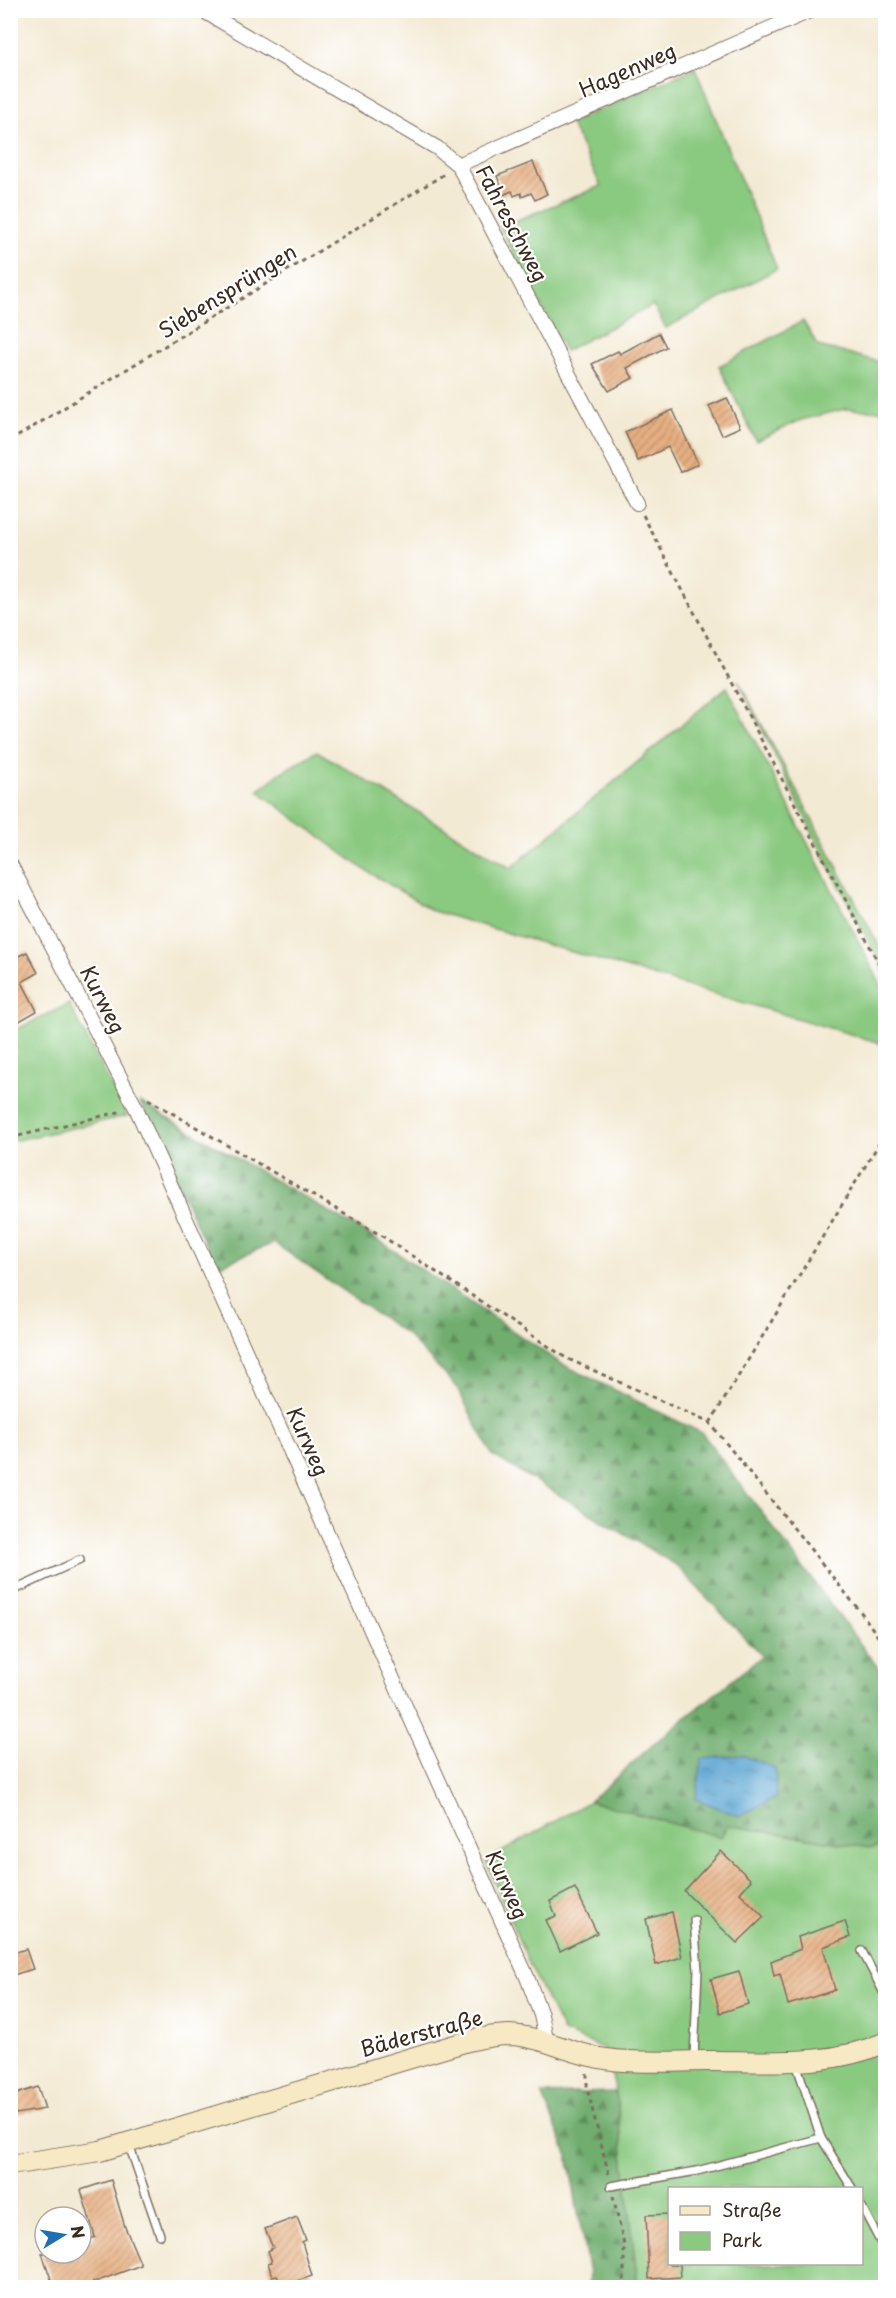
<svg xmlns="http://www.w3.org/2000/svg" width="896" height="2298" font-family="'Playpen Sans',sans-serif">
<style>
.green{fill:#8ac980;stroke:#627a4f;stroke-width:1.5;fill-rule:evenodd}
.forest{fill:url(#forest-firs);stroke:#556c46;stroke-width:1.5}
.water{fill:url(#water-ripples);stroke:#4a6778;stroke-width:1.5}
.building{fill:url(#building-hatch)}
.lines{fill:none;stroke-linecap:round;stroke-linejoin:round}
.lane-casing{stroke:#7b6d5e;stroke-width:10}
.street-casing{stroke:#7b6d5e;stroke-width:16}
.secondary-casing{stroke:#7b6d5e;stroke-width:22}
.path{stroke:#7b6d5e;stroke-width:3;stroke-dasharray:4.5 4.5;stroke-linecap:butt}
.lane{stroke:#fff;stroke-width:7}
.street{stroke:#fff;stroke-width:14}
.secondary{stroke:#f7e9c3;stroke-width:20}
.labels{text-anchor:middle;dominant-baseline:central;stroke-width:4.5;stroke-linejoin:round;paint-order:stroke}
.street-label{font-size:21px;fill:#3b2a1e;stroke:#fff}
</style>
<defs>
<pattern id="forest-firs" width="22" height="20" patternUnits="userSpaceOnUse" patternTransform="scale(1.5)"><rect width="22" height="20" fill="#6fad6e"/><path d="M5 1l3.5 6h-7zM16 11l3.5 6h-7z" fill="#5c8d5a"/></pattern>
<pattern id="water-ripples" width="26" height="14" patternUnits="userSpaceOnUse" patternTransform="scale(1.5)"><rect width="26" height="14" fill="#5aa4d2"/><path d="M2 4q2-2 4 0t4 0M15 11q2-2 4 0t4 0" fill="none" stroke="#4c86aa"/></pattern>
<pattern id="building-hatch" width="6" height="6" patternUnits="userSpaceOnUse" patternTransform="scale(1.5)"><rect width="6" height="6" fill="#e7b082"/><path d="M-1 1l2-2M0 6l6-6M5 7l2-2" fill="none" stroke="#bc8f6a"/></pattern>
</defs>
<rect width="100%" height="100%" fill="#fff"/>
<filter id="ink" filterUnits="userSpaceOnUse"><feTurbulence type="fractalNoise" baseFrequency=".0167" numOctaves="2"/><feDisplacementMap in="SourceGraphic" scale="12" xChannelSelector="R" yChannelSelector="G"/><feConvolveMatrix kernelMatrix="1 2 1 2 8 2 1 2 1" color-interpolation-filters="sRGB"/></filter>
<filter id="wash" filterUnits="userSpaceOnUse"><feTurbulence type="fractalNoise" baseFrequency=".008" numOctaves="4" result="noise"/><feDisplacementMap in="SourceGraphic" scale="24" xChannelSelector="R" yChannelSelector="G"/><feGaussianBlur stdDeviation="1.35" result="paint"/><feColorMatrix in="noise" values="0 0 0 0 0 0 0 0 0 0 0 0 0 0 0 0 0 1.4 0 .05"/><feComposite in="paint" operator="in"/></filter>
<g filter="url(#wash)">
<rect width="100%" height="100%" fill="#f3ead4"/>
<g class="green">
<polygon points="695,68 777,269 666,328 653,305 565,351 500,227 601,186 570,123"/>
<polygon points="803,321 818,346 885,363 885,411 845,409 801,420 756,441 719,366"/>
<polygon points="738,680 885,957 885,972 825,858"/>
<polygon points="727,687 885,993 885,1047 877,1042 433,911 362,868 258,791 280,773 317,751 511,868"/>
<polygon points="69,1004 127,1116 13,1141 10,1136 11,1032"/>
<path d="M590,1801L721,1836L727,1825L871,1848L885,1846V2287H638L616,2092L605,2049L563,2032L528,1962L486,1861ZM670,2188H862V2264H670Z"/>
</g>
<g class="forest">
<polygon points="140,1102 378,1240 562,1364 702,1433 885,1677 885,1846 871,1848 727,1825 721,1837 590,1801 657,1741 762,1656 676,1565 492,1455 456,1386 407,1335 274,1243 216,1267"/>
<polygon points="616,2092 638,2287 588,2287 589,2274 568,2156 542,2094"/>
</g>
<polygon class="water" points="742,1755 775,1768 776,1798 739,1816 696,1799 702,1759"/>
<g id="blocks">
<g class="building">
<polygon points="533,162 547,194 535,200 531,193 522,197 521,193 514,196 512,191 498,197 501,186 497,176"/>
<polygon points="659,333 666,347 627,368 633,378 609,391 592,364 618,351 620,354"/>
<polygon points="727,398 740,427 722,435 709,406"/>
<polygon points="673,410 698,464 680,472 668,447 638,461 625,432"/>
<polygon points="27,952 38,973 22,982 37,1011 16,1023 10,1013 10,960"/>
<polygon points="721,1851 751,1880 740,1893 764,1917 737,1943 684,1891"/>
<polygon points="575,1888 597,1933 560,1951 546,1920 556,1916 550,1901"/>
<polygon points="672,1912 682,1957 656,1965 646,1919"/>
<polygon points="845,1921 850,1937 823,1947 835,1990 788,2005 780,1974 774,1976 771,1961 801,1949 798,1937"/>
<polygon points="26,1949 33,1969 10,1976 10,1954"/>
<polygon points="739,1971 748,2004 720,2013 711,1979"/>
<polygon points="38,2087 45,2109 16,2114 10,2096"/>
<polygon points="111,2180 125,2227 141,2265 79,2288 54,2288 42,2253 81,2253 81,2243 95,2237 81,2190"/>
<polygon points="669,2214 669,2264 680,2264 681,2277 649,2279 646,2215"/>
<polygon points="297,2217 306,2240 302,2242 312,2276 281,2286 277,2275 272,2276 268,2263 272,2262 268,2251 273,2248 265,2229"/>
</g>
</g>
</g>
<g filter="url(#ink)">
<use href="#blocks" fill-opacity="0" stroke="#7b6d5e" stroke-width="1.5"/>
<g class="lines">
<defs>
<g id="lane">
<polyline points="10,1592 80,1560"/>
<polyline points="694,1920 698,1970 694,2058"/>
<polyline points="862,1951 886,1997"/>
<polyline points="796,2063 821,2138 852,2188"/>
<polyline points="129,2145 160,2235"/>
<polyline points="611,2186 697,2171 821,2138"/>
<polyline points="862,2207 886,2253"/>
</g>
<g id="street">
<polyline points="202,10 437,148 458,165 637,503"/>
<polyline points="458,165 812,10"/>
<polyline points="10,864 136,1108 527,1977 541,2015 547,2044"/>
</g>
<path id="secondary" d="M10,2165L100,2151L468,2041C481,2038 495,2035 509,2035C542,2036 573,2055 606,2059C640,2064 676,2061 711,2061C769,2061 831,2067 886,2042"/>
</defs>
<use href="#lane" class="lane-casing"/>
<use href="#street" class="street-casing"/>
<use href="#secondary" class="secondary-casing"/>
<g class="path">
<polyline points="10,441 446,173"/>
<polyline points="643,515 886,977"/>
<polyline points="148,1099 382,1236 566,1358 710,1423 863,1615 886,1648"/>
<polyline points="10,1138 123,1111"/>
<polyline points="710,1423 886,1132"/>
<polyline points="587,2073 587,2088 609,2175"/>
<polyline points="613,2196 624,2245 624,2288"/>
</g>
<use href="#lane" class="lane"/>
<use href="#street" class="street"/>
<use href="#secondary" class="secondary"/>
</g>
</g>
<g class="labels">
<g class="street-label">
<text transform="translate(627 69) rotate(-24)">Hagenweg</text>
<text transform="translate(513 223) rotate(62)">Fahreschweg</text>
<text transform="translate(227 290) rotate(-32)">Siebensprüngen</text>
<text transform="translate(104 999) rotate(63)">Kurweg</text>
<text transform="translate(309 1441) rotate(66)">Kurweg</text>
<text transform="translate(508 1884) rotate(66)">Kurweg</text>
<text transform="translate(421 2032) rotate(-15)">Bäderstraße</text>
</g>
</g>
<rect width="896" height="2298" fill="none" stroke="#fff" stroke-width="36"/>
<rect x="668" y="2187" width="195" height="78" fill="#ffffff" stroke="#b1aaa5" stroke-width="1.5"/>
<rect x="680" y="2206" width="30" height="9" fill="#f7e9c3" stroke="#b1aaa5" stroke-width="1.5"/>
<text x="722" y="2217" font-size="18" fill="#3b2a1e">Straße</text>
<rect x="680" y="2232" width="30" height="18" fill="#8ac980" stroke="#b1aaa5" stroke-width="1.5"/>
<text x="722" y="2247" font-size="18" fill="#3b2a1e">Park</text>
<g transform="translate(63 2235) rotate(79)"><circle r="28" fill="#ffffff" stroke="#b1aaa5" stroke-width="1.5"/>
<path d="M0-4.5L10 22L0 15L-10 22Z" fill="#1f6fb2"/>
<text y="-9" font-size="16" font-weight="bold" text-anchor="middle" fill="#3b2a1e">N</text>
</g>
</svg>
